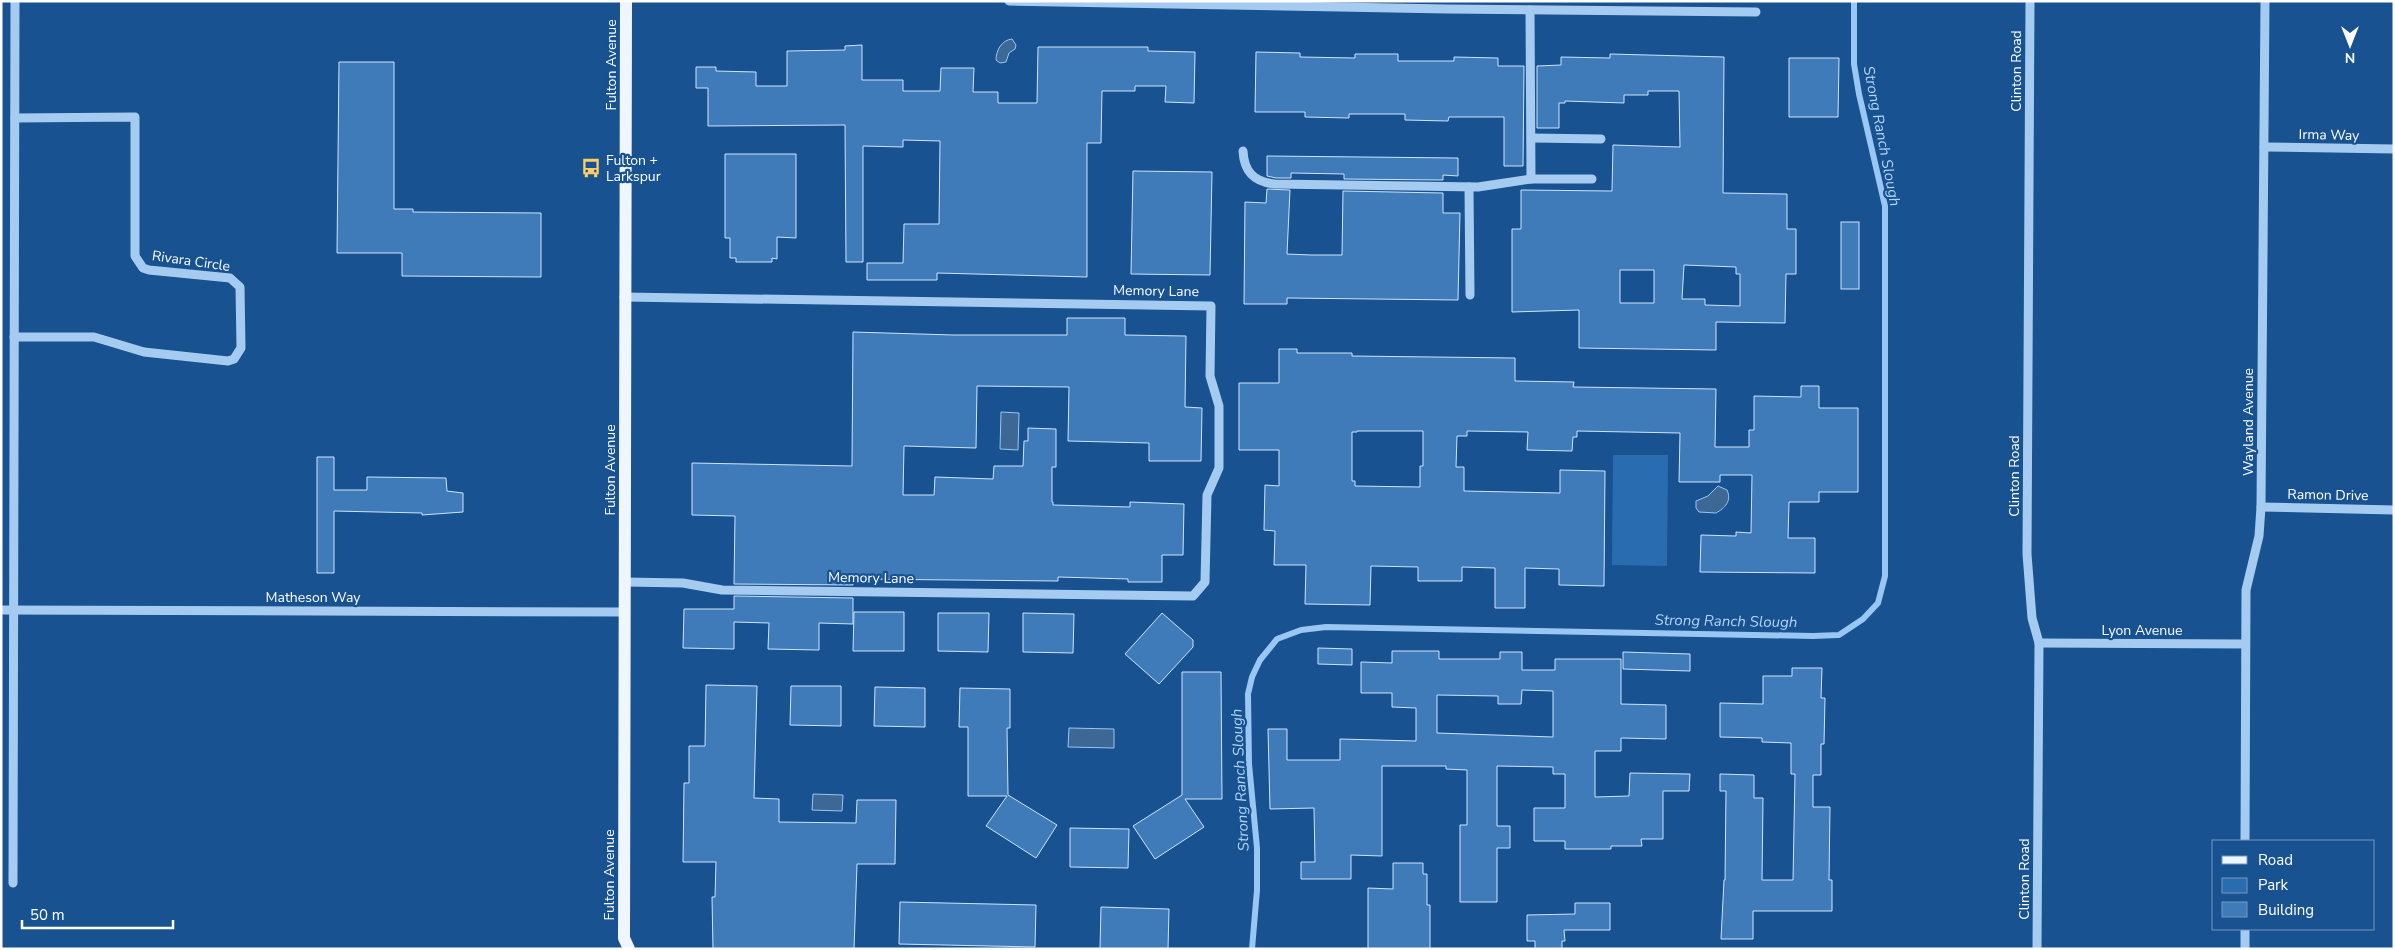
<svg xmlns="http://www.w3.org/2000/svg" width="2395" height="950" font-family="'Nunito Sans',sans-serif">
<style>
.green{fill:#2a6cb0}
.water{fill:#3d6795;stroke:#99c6f2}
.lines{fill:none;stroke-linecap:round;stroke-linejoin:round}
.stream{stroke:#99c6f2;stroke-width:6}
.building{fill:#407bb9;stroke:#cde4fb;fill-rule:evenodd}
.minor{stroke:#a6cbf0;stroke-width:9}
.major{stroke:#eff6ff;stroke-width:12}
.labels{text-anchor:middle;dominant-baseline:central;stroke-width:4.5;stroke-linejoin:round;paint-order:stroke}
.street-label{font-size:14px;fill:#fff;stroke:#185291}
.poi-label{font-size:14px;fill:#fff;stroke:#185291;text-anchor:start}
.water-label{font-size:15px;font-style:italic;fill:#b2d4f7;stroke:#185291}
</style>
<rect width="100%" height="100%" fill="#185291"/>
<polygon class="green" points="1613,455 1668,455 1667,566 1612,565"/>
<g class="water">
<path d="M1012,39L1016,45L1015,49L1009,53L1006,62L1000,63L996,60C996,50 1002,40 1012,39Z"/>
<polygon points="1001,412 1019,413 1018,450 1000,449"/>
<path d="M1718,486L1727,490C1732,501 1725,508 1716,513L1699,512L1696,508V501L1708,496Z"/>
<polygon points="1069,728 1114,729 1114,748 1068,747"/>
<polygon points="813,794 843,795 842,811 812,810"/>
</g>
<g class="lines">
<polyline class="stream" points="1252,949 1257,890 1257,848 1249,764 1248,694 1252,677 1260,660 1277,639 1301,630 1326,627 1813,636 1839,635 1863,619 1878,603 1885,576 1885,206 1859,94 1854,64 1854,1"/>
</g>
<g class="building">
<polygon points="862,45 862,80 903,80 903,91 940,91 941,68 974,68 973,92 998,92 998,103 1037,103 1038,47 1148,47 1148,51 1195,52 1194,103 1165,102 1166,86 1135,86 1135,91 1102,91 1101,143 1087,143 1087,277 937,273 937,280 867,280 867,263 903,263 904,224 939,224 940,141 903,140 903,147 863,146 863,262 846,262 845,125 708,126 708,88 696,88 696,67 716,67 716,71 756,72 756,86 787,86 787,51 845,50 845,46"/>
<polygon points="1256,52 1300,53 1300,57 1355,58 1355,54 1398,54 1398,61 1454,61 1454,57 1498,58 1498,66 1524,66 1523,166 1504,166 1504,117 1449,117 1448,121 1405,120 1405,114 1349,114 1349,118 1305,117 1305,112 1255,112"/>
<path d="M1610,54L1724,57L1723,193L1787,194V229H1796V274H1786L1785,323L1716,322V350L1579,348V310L1512,312V229H1521V190L1612,191L1613,145L1680,147L1679,91H1648V95H1624V103L1565,101V103H1559V128H1537V66L1561,65V57L1610,58ZM1684,265L1736,267V274H1740V306L1705,305V299H1682ZM1620,270H1654V303H1620Z"/>
<polygon points="1789,58 1839,58 1838,117 1789,117"/>
<polygon points="339,62 394,62 394,209 413,209 413,212 541,213 541,277 402,276 402,253 337,253"/>
<polygon points="725,154 796,154 796,238 777,237 777,259 772,258 772,262 736,262 736,258 730,258 730,238 725,238"/>
<polygon points="1267,156 1458,158 1458,176 1443,175 1443,180 1344,179 1344,174 1291,173 1291,178 1276,178 1267,176"/>
<polygon points="1133,171 1212,172 1210,275 1131,274"/>
<polygon points="1267,189 1290,190 1287,254 1311,255 1342,255 1343,191 1443,193 1443,213 1460,213 1458,300 1287,298 1287,304 1244,304 1245,202 1266,203"/>
<rect x="1841" y="222" width="18" height="67"/>
<polygon points="1067,318 1125,318 1125,335 1186,336 1185,407 1202,408 1201,461 1149,461 1149,443 1068,441 1069,387 977,386 976,448 904,446 903,495 934,495 935,477 993,479 994,466 1023,466 1024,441 1028,441 1028,428 1056,429 1056,467 1052,467 1052,502 1053,502 1053,505 1130,507 1130,502 1184,504 1183,555 1162,555 1162,582 1128,582 1128,579 1058,577 1058,581 853,579 853,585 734,584 735,516 692,515 692,463 852,466 853,332 953,335 1067,335"/>
<path d="M1279,349H1297V353H1352V356L1515,358V381L1574,382L1573,387L1716,389L1715,447H1749V430H1754V396L1801,397V386H1819V408H1858V492H1819V502H1789L1788,538H1815V573L1700,572L1701,535L1736,536V532L1751,533L1752,475H1720V482H1679L1680,433L1577,431V437H1573L1572,451L1527,450L1528,432L1467,431V436H1457L1456,467H1464V491L1560,493V470L1605,471L1604,586L1559,585V569L1525,568V608H1495V568L1462,567V581H1418V567L1371,566L1370,605L1305,604L1306,565H1274L1275,531L1264,530L1265,485L1279,486V450H1239V383H1279ZM1357,431H1423V466H1420V487L1355,486V481H1352V432H1357Z"/>
<polygon points="317,457 334,457 334,490 367,490 367,477 446,478 447,491 463,493 463,512 422,515 422,513 334,511 334,573 317,573"/>
<polygon points="734,596 853,598 853,624 819,623 819,650 768,649 769,623 734,622 734,649 683,648 684,609 734,609"/>
<polygon points="854,612 904,612 904,651 853,651"/>
<polygon points="938,613 989,613 988,652 938,651"/>
<polygon points="1023,613 1074,614 1073,653 1023,652"/>
<polygon points="1162,613 1193,640 1193,647 1159,684 1125,654"/>
<polygon points="1318,648 1352,649 1352,665 1318,664"/>
<path d="M1392,651H1439V659H1500V652H1522V670H1555V659H1621V704L1666,705V739L1621,738V751H1595V797L1629,796L1630,773L1690,774L1689,791H1663V839H1641L1642,846H1611V849H1565V841H1534V808H1565V774H1553V767L1497,766V826H1510V848H1497V902H1460V825H1467V770L1446,769V766H1382V856L1351,855V879H1301V862H1315L1314,808L1270,809L1268,729H1287V760H1340V739L1416,741V708L1392,707V693H1361V662L1392,663ZM1522,690L1553,691V737L1437,733V695L1498,696V704H1521Z"/>
<polygon points="1623,652 1690,654 1690,671 1623,669"/>
<polygon points="1792,668 1822,668 1821,698 1825,698 1824,744 1821,744 1821,775 1813,775 1813,807 1830,807 1829,880 1832,880 1832,911 1753,911 1753,939 1721,939 1724,880 1725,880 1726,791 1720,791 1720,774 1754,775 1754,798 1763,798 1762,880 1793,880 1795,774 1791,774 1791,743 1762,742 1762,738 1720,737 1720,703 1763,704 1763,676 1792,676"/>
<polygon points="1182,672 1221,672 1222,799 1185,799 1204,827 1155,859 1133,826 1182,795"/>
<polygon points="706,685 757,686 754,798 779,799 779,822 856,823 857,800 896,800 895,864 857,864 854,949 713,949 712,897 715,897 716,862 683,862 684,783 689,783 689,746 705,746"/>
<polygon points="791,686 841,686 841,726 790,725"/>
<polygon points="875,687 925,688 925,727 874,726"/>
<polygon points="960,688 1010,689 1010,728 1007,728 1008,795 1057,825 1036,858 986,826 1007,796 968,796 968,727 959,727"/>
<polygon points="1070,828 1129,829 1128,868 1070,867"/>
<polygon points="1393,863 1423,863 1423,874 1427,874 1427,905 1430,905 1430,949 1368,949 1368,888 1393,889"/>
<polygon points="900,902 1036,905 1035,947 899,944"/>
<polygon points="1575,903 1610,903 1610,930 1564,930 1565,941 1562,941 1562,949 1535,949 1535,941 1527,941 1527,915 1575,914"/>
<polygon points="1101,907 1169,909 1168,949 1100,949"/>
</g>
<g class="lines">
<g class="minor">
<polyline points="1009,1 1447,9 1756,12"/>
<polyline points="2030,1 2027,554 2032,618 2039,643 2037,949"/>
<polyline points="1532,138 1601,139"/>
<polyline points="2264,147 2394,149"/>
<path d="M1243,151C1244,172 1254,182 1275,184L1478,187L1531,179L1530,10"/>
<polyline points="1531,179 1592,179"/>
<polyline points="1469,187 1470,295"/>
<polyline points="624,297 1211,306 1210,376 1219,406 1219,468 1207,495 1205,582 1193,596 722,590 683,583 625,582"/>
<polyline points="14,337 94,337 144,352 228,361 234,359 241,348 240,287 230,278 149,270 143,268 135,256 135,117 15,118"/>
<polyline points="2261,507 2394,510"/>
<polyline points="1,610 624,612"/>
<polyline points="2039,643 2244,644"/>
<polyline points="2245,841 2246,590 2259,536 2261,507 2265,1"/>
<polyline points="13,883 15,1"/>
<polyline points="2245,929 2245,949"/>
</g>
<polyline class="major" points="626,1 624,938 629,949"/>
</g>
<defs>
<symbol id="bus-bare" viewBox="-9 -9 18 18"><path d="M-5-6H5V4H4V6H2V4H-2V6H-4V4H-5ZM-3.5-4V0h7V-4ZM-3.5 1.2v1.5H-2V1.2ZM2 1.2v1.5H3.5V1.2Z" fill="#ffcc65" stroke="#185291" stroke-width="2.5" paint-order="stroke"/></symbol>
</defs>
<g fill-rule="evenodd">
<use href="#bus-bare" x="577" y="154" width="28" height="28"/>
</g>
<g class="labels">
<g class="street-label">
<text transform="translate(611 65) rotate(-90)">Fulton Avenue</text>
<text transform="translate(2016 71) rotate(-90)">Clinton Road</text>
<text transform="translate(2329 135) rotate(1)">Irma Way</text>
<text transform="translate(191 261) rotate(8)">Rivara Circle</text>
<text transform="translate(1156 291) rotate(1)">Memory Lane</text>
<text transform="translate(2248 422) rotate(-90)">Wayland Avenue</text>
<text transform="translate(610 470) rotate(-90)">Fulton Avenue</text>
<text transform="translate(2014 476) rotate(-90)">Clinton Road</text>
<text transform="translate(2328 495) rotate(1)">Ramon Drive</text>
<text transform="translate(871 578) rotate(1)">Memory Lane</text>
<text x="313" y="597">Matheson Way</text>
<text x="2142" y="630">Lyon Avenue</text>
<text transform="translate(609 875) rotate(-90)">Fulton Avenue</text>
<text transform="translate(2024 879) rotate(-90)">Clinton Road</text>
</g>
<g class="poi-label">
<text x="606" y="160">Fulton +<tspan x="606" dy="16">Larkspur</tspan></text>
</g>
<g class="water-label">
<text transform="translate(1882 136) rotate(79)">Strong Ranch Slough</text>
<text transform="translate(1726 621) rotate(1)">Strong Ranch Slough</text>
<text transform="translate(1240 780) rotate(-93)">Strong Ranch Slough</text>
</g>
</g>
<rect width="2395" height="950" fill="none" stroke="#ffffff" stroke-width="5"/>
<rect x="2212" y="840" width="162" height="90" fill="#185291" stroke="#7497bd"/>
<rect x="2222" y="856" width="25" height="8" fill="#eff6ff" stroke="#7497bd"/>
<text x="2258" y="865" font-size="15" fill="#ffffff">Road</text>
<rect x="2222" y="878" width="25" height="15" fill="#2a6cb0" stroke="#7497bd"/>
<text x="2258" y="890" font-size="15" fill="#ffffff">Park</text>
<rect x="2222" y="902" width="25" height="15" fill="#407bb9" stroke="#7497bd"/>
<text x="2258" y="915" font-size="15" fill="#ffffff">Building</text>
<g transform="translate(2350 45) rotate(180)" stroke="#185291" stroke-width="4" paint-order="stroke">
<path d="M0-4L9 19L0 12L-9 19Z" fill="#ffffff"/>
<text y="-8" font-size="14" font-weight="bold" text-anchor="middle" fill="#ffffff">N</text>
</g>
<path d="M22 920v8h151v-8" fill="none" stroke="#ffffff" stroke-width="2.5"/>
<text x="30" y="920" font-size="15" fill="#ffffff" stroke="#185291" stroke-width="4" paint-order="stroke">50 m</text>
</svg>
